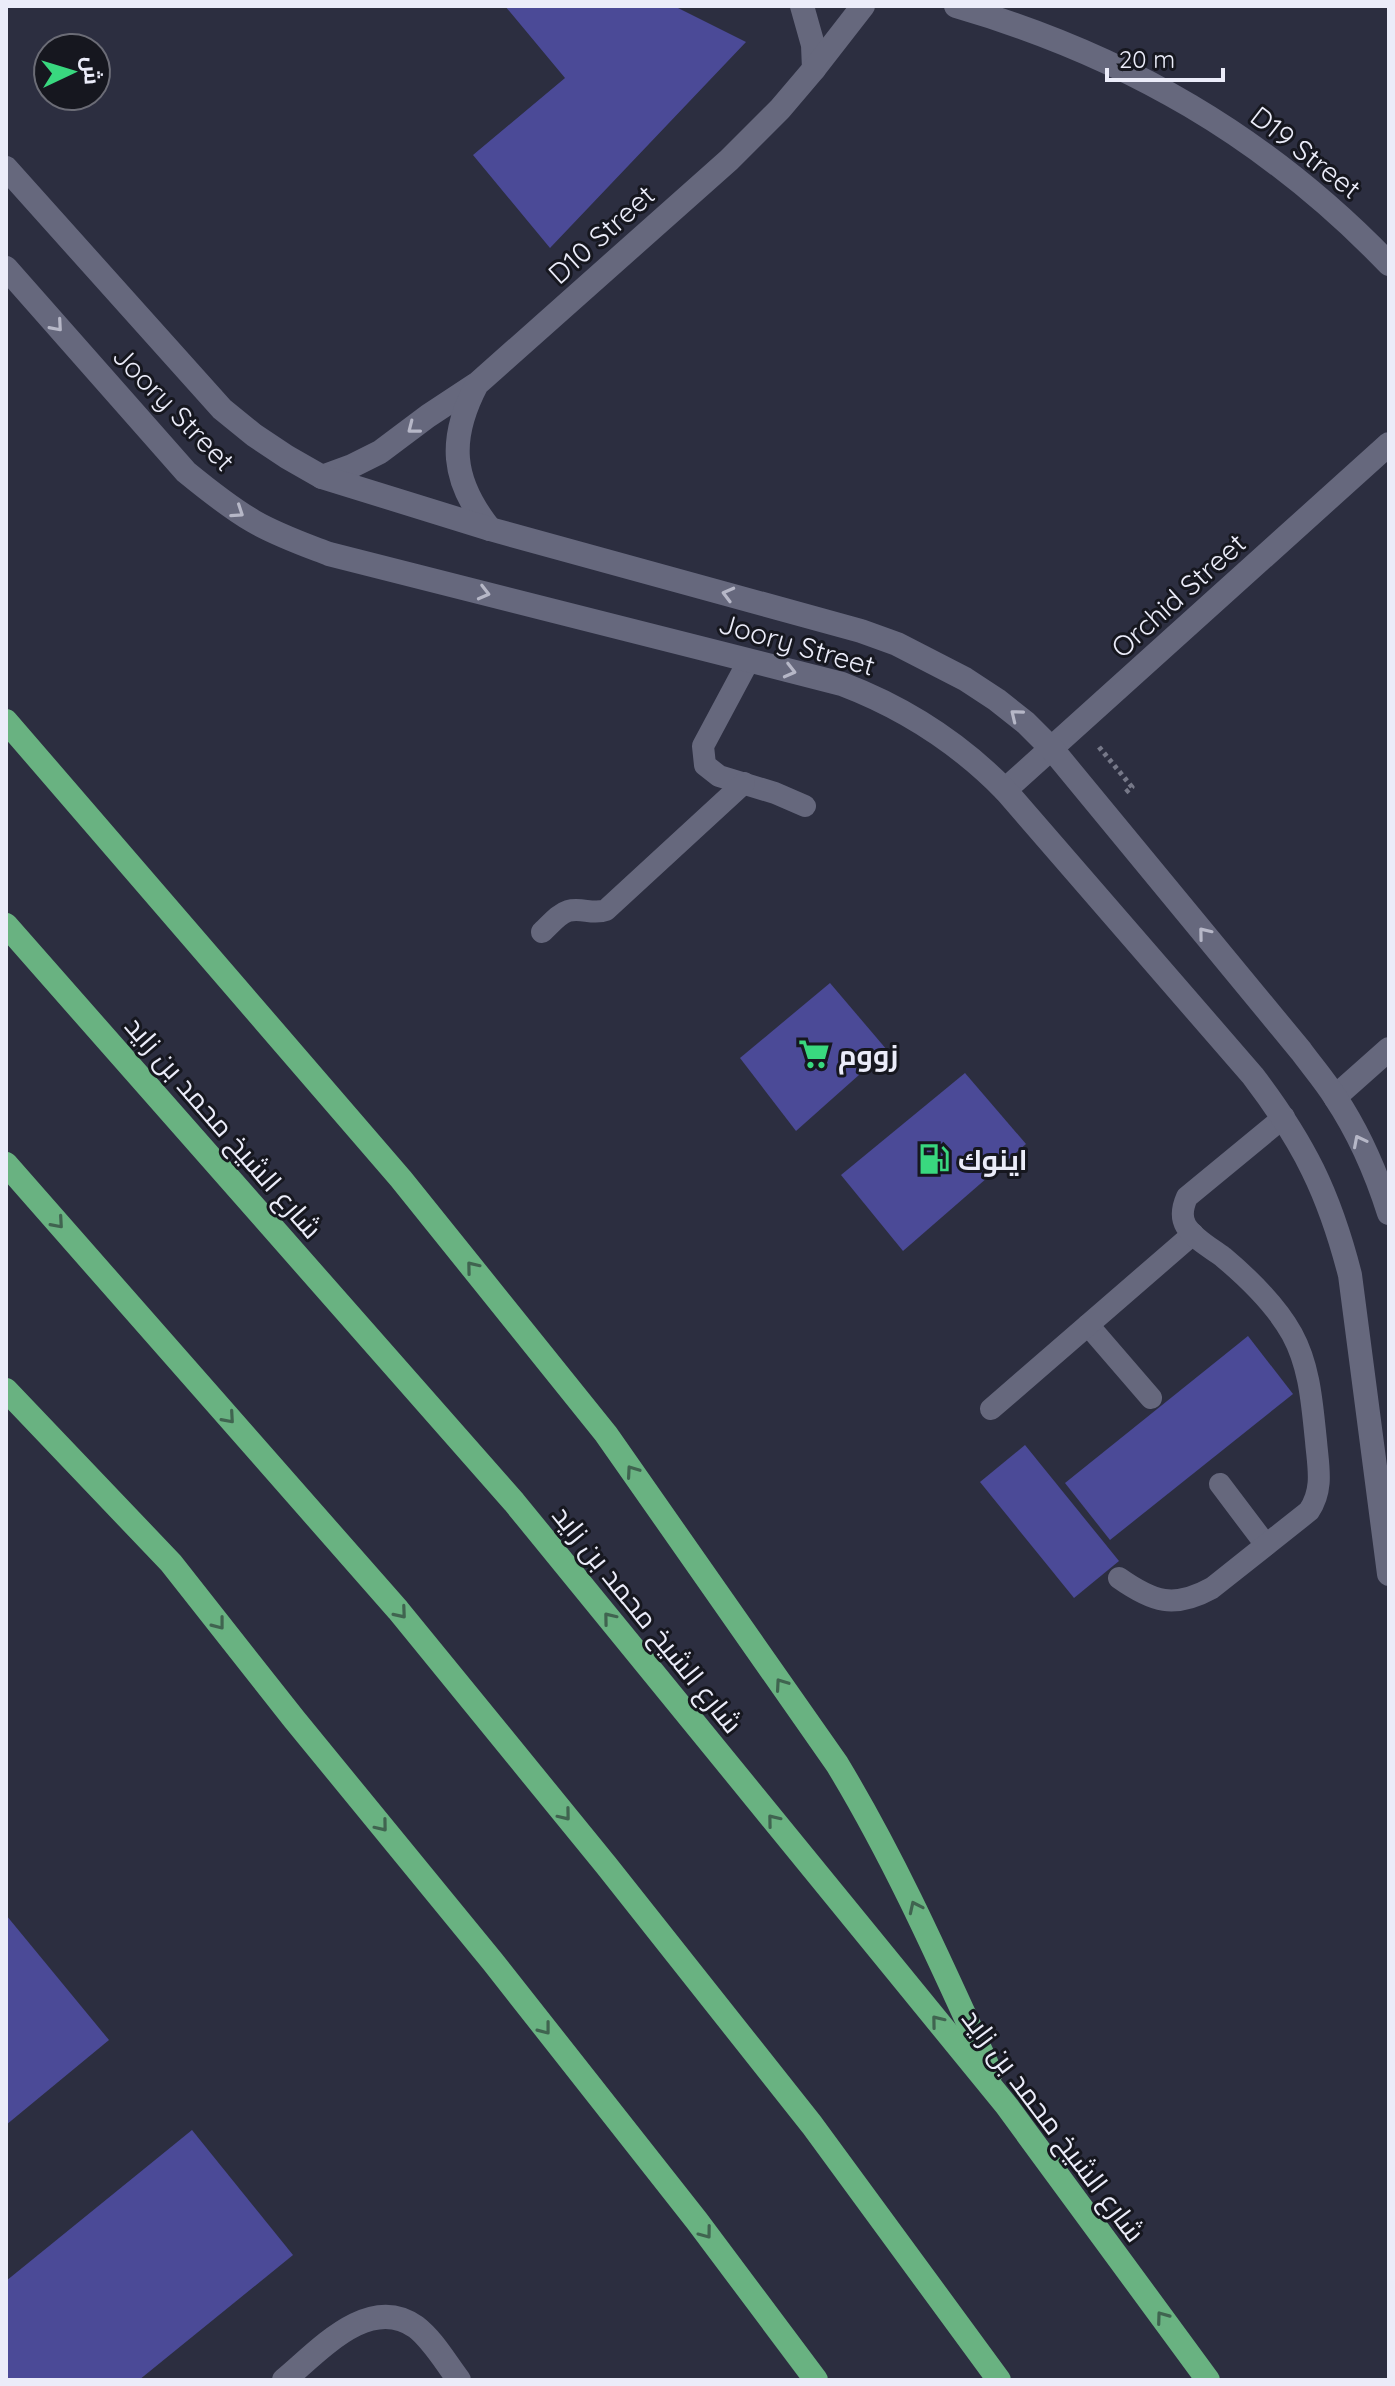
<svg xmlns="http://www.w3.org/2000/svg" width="1395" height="2386" font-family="Quicksand,Cairo,sans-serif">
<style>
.building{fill:#4b4a97}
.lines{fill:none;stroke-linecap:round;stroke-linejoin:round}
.path{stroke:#767888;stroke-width:5;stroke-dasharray:4 4;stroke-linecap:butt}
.lane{stroke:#66687d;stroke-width:22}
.street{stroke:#66687d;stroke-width:24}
.secondary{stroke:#66687d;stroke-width:24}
.highway{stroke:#69b281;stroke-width:24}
.oneway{stroke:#b6b7c7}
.oneway2{stroke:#406450}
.labels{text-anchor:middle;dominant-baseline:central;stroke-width:6;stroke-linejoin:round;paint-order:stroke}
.street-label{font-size:28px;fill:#ebecf9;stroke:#16171f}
.poi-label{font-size:28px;font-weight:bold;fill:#ebecf9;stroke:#16171f;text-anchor:start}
</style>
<rect width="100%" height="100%" fill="#2c2e40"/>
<g class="building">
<polygon points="505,6 674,6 746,42 550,248 473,155 565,78"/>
<polygon points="830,983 887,1050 796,1131 740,1058"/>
<polygon points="965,1073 1026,1144 903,1251 841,1175"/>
<polygon points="1248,1336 1293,1394 1110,1540 1065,1483"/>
<polygon points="1025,1445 1119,1561 1074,1598 980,1482"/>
<polygon points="6,1915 109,2040 6,2125"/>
<polygon points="192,2130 293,2255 139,2380 6,2380 6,2281"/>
</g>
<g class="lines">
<polyline class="path" points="1099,747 1132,787 1125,793"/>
<g class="lane">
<polyline points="749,660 703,746 705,765 719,776 775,793 805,806"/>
<path d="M542,932C550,925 558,914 568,911C581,907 593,915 606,910L744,783"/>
<polyline points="1088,1325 1151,1398"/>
<polyline points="991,1409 1193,1234"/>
<polyline points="1220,1484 1266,1545"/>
<path d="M1119,1578C1153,1602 1174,1609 1212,1588L1309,1511C1324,1489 1318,1466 1316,1441C1312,1404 1310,1367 1292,1334C1276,1305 1248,1278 1223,1257C1211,1248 1194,1239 1186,1226C1180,1216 1183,1206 1187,1197L1284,1117"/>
</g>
<g class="street">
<polyline points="802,6 813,45 814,69"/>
<path d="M956,6C1125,55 1267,137 1389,264"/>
<polyline points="322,477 352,466 380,452 428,416 475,385"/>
<path d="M490,529C451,480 448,439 477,384L729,160L780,109L814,69L863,6"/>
<polyline points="1005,790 1389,444"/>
<polyline points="1335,1097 1389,1049"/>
<path d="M284,2380C318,2352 369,2293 416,2327C433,2340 446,2363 459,2380"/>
</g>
<g class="secondary">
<path d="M6,168L222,409L254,435L287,457L322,477L490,529L861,631L897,644L965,679L997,700L1026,723L1052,749L1301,1051C1312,1066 1325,1081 1335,1097C1359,1133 1376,1172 1389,1213"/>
<path d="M6,268L186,472C208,490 229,507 253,521C277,535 303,544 329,554L842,684C905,708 958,742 1005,790L1253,1076C1304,1143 1329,1193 1350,1275L1389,1574"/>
</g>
<g class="highway">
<path d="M6,721L401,1179L606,1434L837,1764C897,1863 943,1968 991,2073"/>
<polyline points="6,925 514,1502 1006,2105 1208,2380"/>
<polyline points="6,1164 398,1610 606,1865 812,2125 999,2380"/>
<polyline points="6,1390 171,1563 294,1719 493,1962 697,2221 816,2380"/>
</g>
</g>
<defs><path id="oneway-chevron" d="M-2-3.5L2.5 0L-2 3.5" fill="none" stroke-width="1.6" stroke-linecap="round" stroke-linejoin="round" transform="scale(2)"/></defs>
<g class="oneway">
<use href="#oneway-chevron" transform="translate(57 326) rotate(49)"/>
<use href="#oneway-chevron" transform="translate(413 428) rotate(142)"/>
<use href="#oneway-chevron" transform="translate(238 512) rotate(34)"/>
<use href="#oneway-chevron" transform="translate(484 593) rotate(14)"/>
<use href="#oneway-chevron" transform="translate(728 594) rotate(-165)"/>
<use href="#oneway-chevron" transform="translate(790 671) rotate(14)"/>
<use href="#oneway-chevron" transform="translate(1016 715) rotate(-141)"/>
<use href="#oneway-chevron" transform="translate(1204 933) rotate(-129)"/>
<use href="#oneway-chevron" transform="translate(1359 1141) rotate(-117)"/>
</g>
<g class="oneway2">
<use href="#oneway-chevron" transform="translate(58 1223) rotate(49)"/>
<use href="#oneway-chevron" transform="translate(472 1267) rotate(-129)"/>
<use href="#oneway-chevron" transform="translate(229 1418) rotate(49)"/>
<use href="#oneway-chevron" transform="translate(632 1471) rotate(-125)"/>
<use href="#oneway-chevron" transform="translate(401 1613) rotate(50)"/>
<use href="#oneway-chevron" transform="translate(609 1618) rotate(-129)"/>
<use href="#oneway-chevron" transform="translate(219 1624) rotate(52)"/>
<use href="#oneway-chevron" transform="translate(781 1684) rotate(-125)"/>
<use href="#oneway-chevron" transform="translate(565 1815) rotate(51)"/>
<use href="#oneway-chevron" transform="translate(773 1820) rotate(-129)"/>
<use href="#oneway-chevron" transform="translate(382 1826) rotate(51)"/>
<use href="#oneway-chevron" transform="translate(915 1907) rotate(-115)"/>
<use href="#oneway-chevron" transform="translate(937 2021) rotate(-129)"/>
<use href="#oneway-chevron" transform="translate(545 2029) rotate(52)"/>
<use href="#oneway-chevron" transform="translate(706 2233) rotate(53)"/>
<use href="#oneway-chevron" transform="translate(1162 2317) rotate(-126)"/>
</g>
<defs>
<symbol id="supermarket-bare" viewBox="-9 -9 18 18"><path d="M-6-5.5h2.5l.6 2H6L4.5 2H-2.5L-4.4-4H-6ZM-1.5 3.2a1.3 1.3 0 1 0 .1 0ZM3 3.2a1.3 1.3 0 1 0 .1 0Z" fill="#39d87f" stroke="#16171f" stroke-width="2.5" paint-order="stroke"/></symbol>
<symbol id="fuel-bare" viewBox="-9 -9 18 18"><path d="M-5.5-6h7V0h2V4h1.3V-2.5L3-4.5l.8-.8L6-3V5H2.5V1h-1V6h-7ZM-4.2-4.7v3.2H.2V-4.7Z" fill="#39d87f" stroke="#16171f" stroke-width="2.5" paint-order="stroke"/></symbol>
</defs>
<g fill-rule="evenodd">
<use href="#supermarket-bare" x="792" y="1032" width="44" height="44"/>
<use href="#fuel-bare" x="912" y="1137" width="44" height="44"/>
</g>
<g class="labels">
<g class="street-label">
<text transform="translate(1306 152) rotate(38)">D19 Street</text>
<text transform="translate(601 234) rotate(-42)">D10 Street</text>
<text transform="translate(174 408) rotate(46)">Joory Street</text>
<text transform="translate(1178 595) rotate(-42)">Orchid Street</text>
<text transform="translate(797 644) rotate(16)">Joory Street</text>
<text transform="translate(224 1127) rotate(49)">شارع الشيخ محمد بن زايد</text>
<text transform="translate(648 1619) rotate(51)">شارع الشيخ محمد بن زايد</text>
<text transform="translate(1054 2125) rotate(53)">شارع الشيخ محمد بن زايد</text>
</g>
<g class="poi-label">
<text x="838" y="1054">زووم</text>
<text x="958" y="1159">اينوك</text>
</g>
</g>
<rect width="1395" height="2386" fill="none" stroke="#ebecf9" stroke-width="16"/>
<g transform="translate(72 72) rotate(86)"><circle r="38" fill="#16171f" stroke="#6b6c76" stroke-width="2"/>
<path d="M0-6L14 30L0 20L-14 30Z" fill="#39d87f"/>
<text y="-12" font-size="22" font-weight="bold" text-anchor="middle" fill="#ebecf9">ش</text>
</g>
<path d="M1107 68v12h116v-12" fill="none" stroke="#ebecf9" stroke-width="4"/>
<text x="1119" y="68" font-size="24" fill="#ebecf9" stroke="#16171f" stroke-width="6" paint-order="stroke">20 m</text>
</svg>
